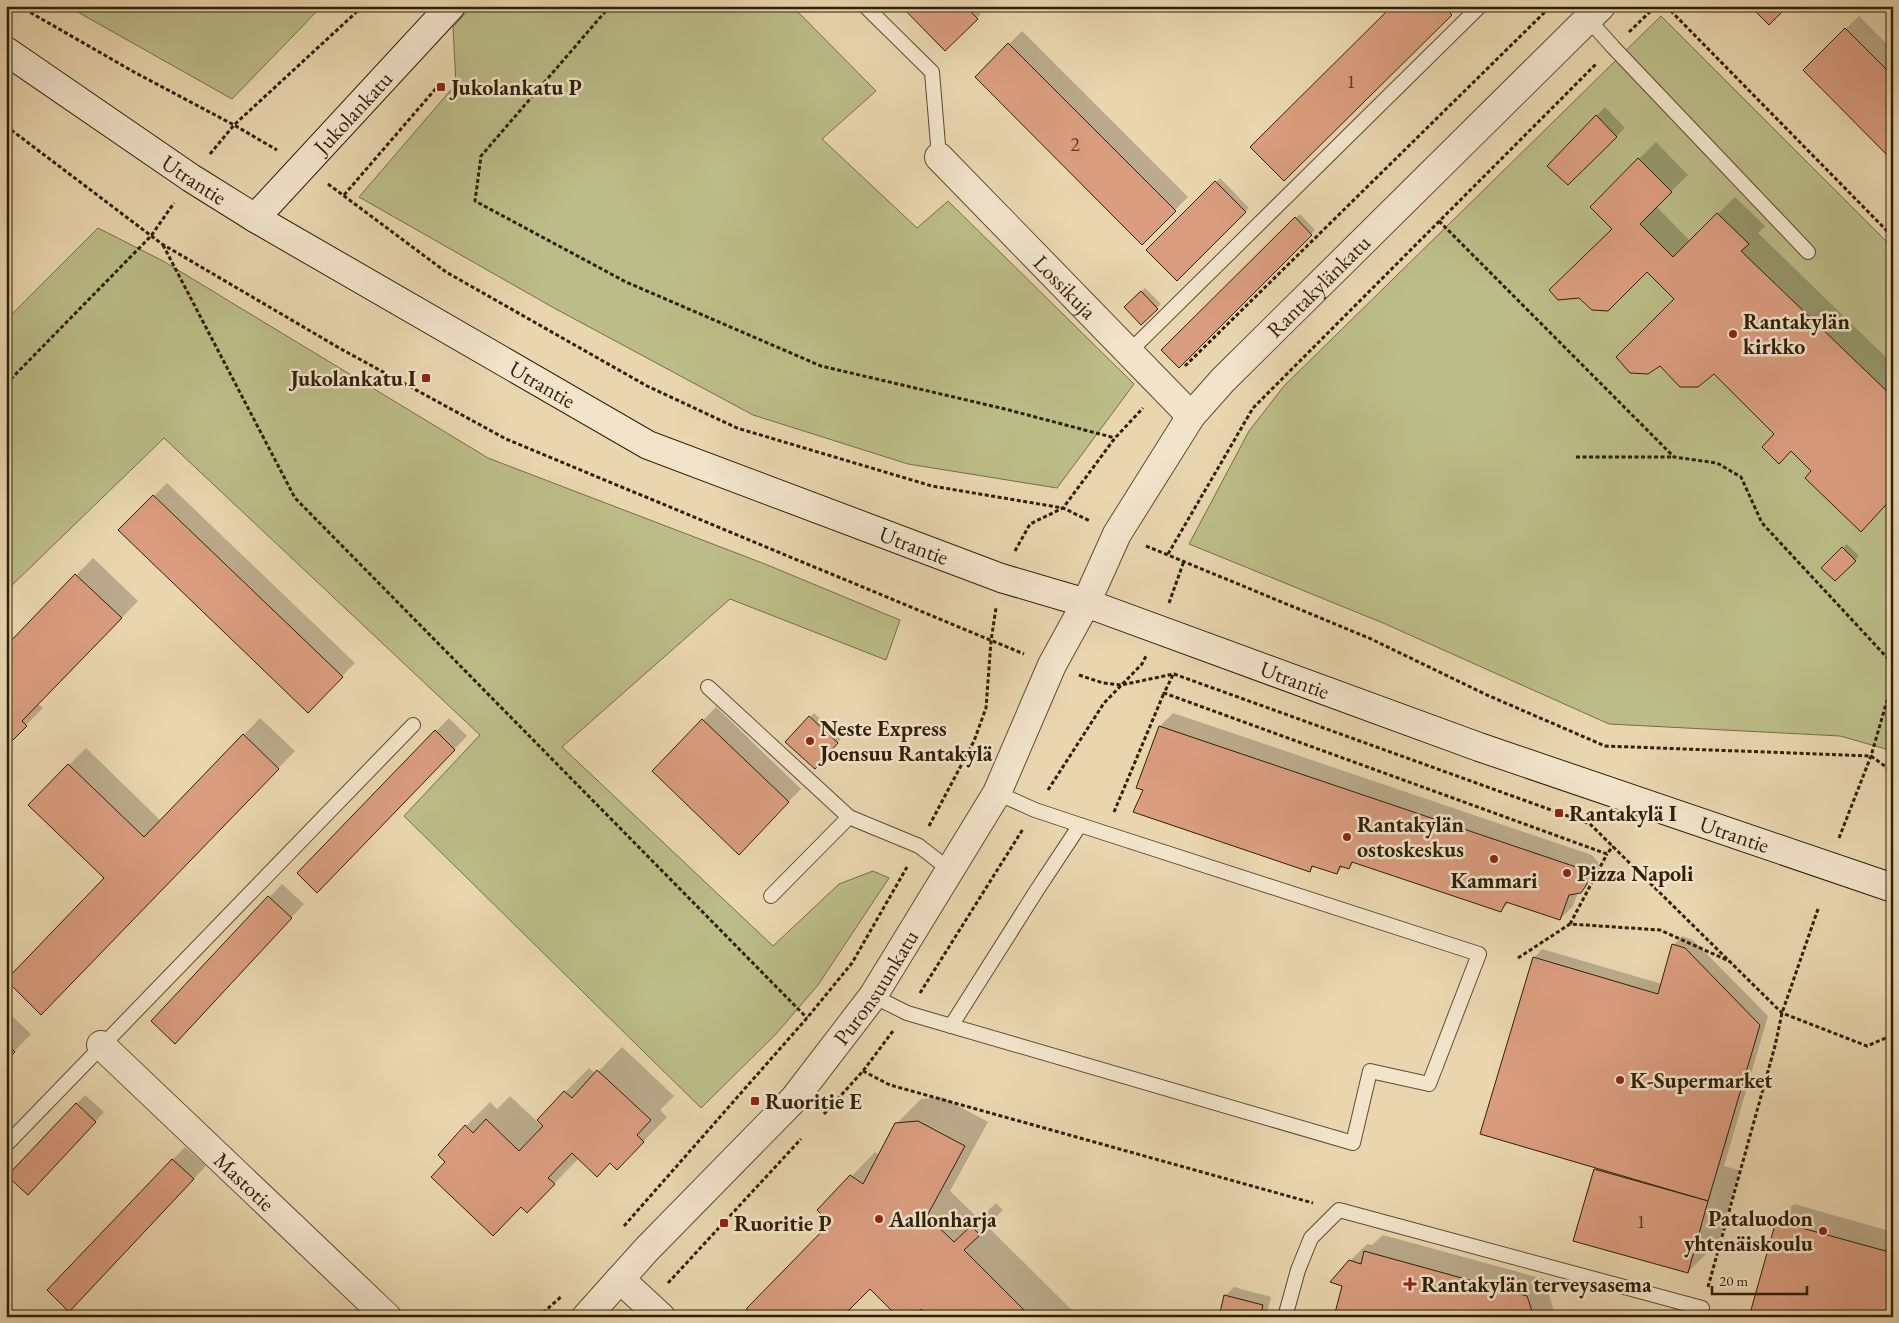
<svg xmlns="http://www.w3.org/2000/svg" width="1899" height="1323" font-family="'EB Garamond',serif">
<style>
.green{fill:#bbbc87;stroke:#756e47}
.shadow{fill:#0003}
.building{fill:#da9d7f;stroke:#2f1f07}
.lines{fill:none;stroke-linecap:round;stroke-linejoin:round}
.service-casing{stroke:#5e4d31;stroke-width:16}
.minor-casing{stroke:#5e4d31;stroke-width:30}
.secondary-casing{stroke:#2f1f07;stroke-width:30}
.path{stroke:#2f1f07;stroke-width:3;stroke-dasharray:4 2.5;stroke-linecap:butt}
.service{stroke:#f1e4cb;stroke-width:14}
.minor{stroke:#f1e4cb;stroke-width:28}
.secondary{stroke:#f1e4cb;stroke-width:28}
.poi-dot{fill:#8f2418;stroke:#f1e4cb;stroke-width:2}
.labels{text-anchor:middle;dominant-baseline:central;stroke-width:5;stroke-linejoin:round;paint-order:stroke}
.number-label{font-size:20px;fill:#5a3e25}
.poi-label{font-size:22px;font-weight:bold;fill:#2f1f07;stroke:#f1e4cb;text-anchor:start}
.street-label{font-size:22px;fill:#2f1f07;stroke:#f1e4cb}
</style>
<rect width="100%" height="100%" fill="#e9d6af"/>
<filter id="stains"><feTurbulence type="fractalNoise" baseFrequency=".004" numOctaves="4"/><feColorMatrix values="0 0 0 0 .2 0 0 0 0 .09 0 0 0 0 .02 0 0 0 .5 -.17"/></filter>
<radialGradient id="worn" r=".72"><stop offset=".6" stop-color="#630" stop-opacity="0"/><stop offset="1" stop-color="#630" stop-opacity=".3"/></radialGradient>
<g class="green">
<polygon points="67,6 322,6 232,99"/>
<polygon points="472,6 792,6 876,91 822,139 917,228 948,201 1134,384 1057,488 908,464 753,415 554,308 359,197 456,84 453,27"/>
<polygon points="1661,16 1893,248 1893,751 1840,736 1609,724 1383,623 1189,544 1249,431 1284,386"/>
<polygon points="98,228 163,261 488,458 765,564 900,620 886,660 730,599 562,747 773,946 839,884 873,871 889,878 818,985 776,1034 701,1108 404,816 480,735 164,438 6,591 6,320"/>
</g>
<g class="shadow">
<polygon points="903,6 973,6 981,14 945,49"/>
<polygon points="1394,6 1459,6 1284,179"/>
<polygon points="1859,16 1893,50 1893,159 1805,70"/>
<polygon points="1022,31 1188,197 1142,243 977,77"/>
<polygon points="1605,107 1625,128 1568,183 1549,165"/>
<polygon points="1656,142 1688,175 1656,206 1690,241 1735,197 1765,226 1758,233 1893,364 1893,497 1861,530 1813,471 1714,372 1676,299 1591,207"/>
<polygon points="1220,178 1249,208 1177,279 1148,250"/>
<polygon points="1300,214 1315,230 1179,366 1163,350"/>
<polygon points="1145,288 1161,304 1141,323 1126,307"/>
<polygon points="167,483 355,663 320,699 120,530"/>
<polygon points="1847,544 1859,556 1835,580 1822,568"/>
<polygon points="93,558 138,601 38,704 43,708 6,745 6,647"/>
<polygon points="716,707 801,789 751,840 654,771"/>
<polygon points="814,713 841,739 815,767 787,742"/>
<polygon points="1173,713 1592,855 1598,862 1599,870 1594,878 1578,892 1573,906 1560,919 1510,902 1501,910 1355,861 1349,868 1344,866 1337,873 1315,865 1310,871 1145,789 1160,726"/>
<polygon points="260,718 295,751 58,997 106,878 69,765 86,748 161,821"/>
<polygon points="449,718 467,736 330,878 298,873"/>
<polygon points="282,884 304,904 188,1029 153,1021"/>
<polygon points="1682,936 1693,940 1768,1016 1724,1166 1739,1170 1719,1241 1688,1272 1595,1169 1597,1167 1534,958 1542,949 1662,984 1674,945"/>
<polygon points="6,1010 31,1034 6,1060"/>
<polygon points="622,1047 674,1096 660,1110 667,1117 641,1144 611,1162 579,1158 551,1187 521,1206 447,1162 466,1126 490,1102 497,1109 510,1096 543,1127 545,1126 539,1120 565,1092 589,1068 596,1074"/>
<polygon points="85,1095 104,1112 36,1185 9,1176"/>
<polygon points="942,1097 988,1122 950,1191 979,1219 996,1203 1003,1210 987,1226 1079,1317 930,1317 819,1210 875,1152 880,1155 896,1124 921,1099"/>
<polygon points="185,1147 206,1166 82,1297 49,1290"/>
<polygon points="1794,1204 1893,1232 1893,1317 1777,1221"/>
<polygon points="1383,1235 1544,1279 1556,1317 1335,1317 1350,1261 1367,1244 1372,1245"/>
<polygon points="1234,1287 1271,1297 1266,1317 1220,1317 1225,1296"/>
</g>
<g class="building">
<polygon points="901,6 965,6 978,19 945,51"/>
<polygon points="1392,6 1443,6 1452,15 1284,181 1250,147"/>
<polygon points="1750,6 1788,6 1769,25"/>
<polygon points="1845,28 1893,76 1893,161 1803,70"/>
<polygon points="1008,43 1176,211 1142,245 975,77"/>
<polygon points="1596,115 1617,137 1568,185 1547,166"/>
<polygon points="1638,158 1672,192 1640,224 1673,257 1717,213 1749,244 1741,251 1893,397 1893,497 1861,532 1805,478 1811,471 1791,451 1779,464 1762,447 1774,434 1714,374 1698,387 1680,387 1660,366 1648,374 1630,373 1616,357 1674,299 1647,272 1608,311 1592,310 1579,298 1558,300 1549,290 1612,229 1590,207"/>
<polygon points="1215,181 1246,212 1177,281 1146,250"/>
<polygon points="1295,217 1312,235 1179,368 1161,350"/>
<polygon points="1141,291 1158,309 1141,325 1124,307"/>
<polygon points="153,495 343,677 308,713 118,530"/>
<polygon points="1842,547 1856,561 1835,581 1821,568"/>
<polygon points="75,574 122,618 22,721 27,726 6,747 6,646"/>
<polygon points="809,716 838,743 815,769 785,742"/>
<polygon points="702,719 789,802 739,855 652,771"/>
<polygon points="1159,726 1579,868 1586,875 1587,884 1581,893 1569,895 1560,920 1506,902 1501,912 1352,862 1349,869 1340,866 1337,874 1312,866 1310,872 1133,812 1143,790 1136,788"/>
<polygon points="435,730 455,750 317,893 297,873"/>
<polygon points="243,734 279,769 41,1015 6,980 104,878 28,805 68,764 144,837"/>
<polygon points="268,896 292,918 175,1044 151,1021"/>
<polygon points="1672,944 1685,948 1760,1025 1708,1201 1480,1134 1533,957 1658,994"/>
<polygon points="6,1043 15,1052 6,1061"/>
<polygon points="597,1070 651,1120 637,1135 644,1142 617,1170 610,1163 597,1177 572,1153 548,1178 555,1184 527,1213 521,1207 493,1236 431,1177 445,1162 438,1155 465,1125 473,1133 486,1119 519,1151 543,1126 537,1120 564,1091 572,1098"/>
<polygon points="76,1103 96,1122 28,1195 7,1176"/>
<polygon points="918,1121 965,1146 927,1216 954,1242 971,1226 980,1235 964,1250 1031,1317 928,1317 921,1309 914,1317 898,1317 870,1289 842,1317 747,1317 747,1308 830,1223 817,1210 850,1175 863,1184 895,1123"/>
<polygon points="172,1159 194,1179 69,1312 47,1290"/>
<polygon points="1594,1169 1708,1201 1688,1273 1573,1241"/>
<polygon points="1776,1221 1893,1253 1893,1317 1749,1317"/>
<polygon points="1364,1251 1527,1296 1534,1317 1334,1317 1342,1286 1330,1282 1349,1260 1361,1264"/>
<polygon points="1224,1295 1263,1305 1260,1317 1219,1317"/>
</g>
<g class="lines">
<defs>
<g id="service">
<polyline points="865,6 932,72 939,157"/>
<polyline points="1588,19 1613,47 1808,252"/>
<polyline points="1129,352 1480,6"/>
<polyline points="708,687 849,817 919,846 950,870"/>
<polyline points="771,896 849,817"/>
<polyline points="873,996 907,1013 1353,1143 1370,1071 1429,1084 1479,954 1080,825 1035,810 997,793"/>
<polyline points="951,1026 1037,890 1080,825"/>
<polyline points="6,1145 413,725"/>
<polyline points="1285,1317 1298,1270 1311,1238 1339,1210 1702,1308"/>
</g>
<g id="minor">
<path id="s1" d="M939,157L1191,416"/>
<path id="s2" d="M101,1045L387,1317"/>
<polyline points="620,1279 661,1317"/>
<path id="s3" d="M586,1317L647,1249L794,1099L873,996L997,793L1052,665L1086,603L1117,534L1191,416L1223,380L1601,6"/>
</g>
<g id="secondary">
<path id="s4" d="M6,51L191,178L255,218L648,445L1001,578L1086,603L1479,747L1893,888"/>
<path id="s5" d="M255,218L451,6"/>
</g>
</defs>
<use href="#service" class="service-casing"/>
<use href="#minor" class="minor-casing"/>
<use href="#secondary" class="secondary-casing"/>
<g class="path">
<polyline points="19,6 134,72 234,125 277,150"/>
<polyline points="610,6 481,156 475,201 626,282 821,366 1005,409 1115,438"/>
<polyline points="1666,6 1893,237"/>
<polyline points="1629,32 1656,6"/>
<polyline points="6,126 162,244 341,349 506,439 1024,654"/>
<polyline points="210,154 234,125 363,6"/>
<polyline points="328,184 446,272 647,386 737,428 932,486 1063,508 1090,521"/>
<polyline points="344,195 438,86"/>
<polyline points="1439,221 1674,457 1717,463 1741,477 1762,523 1893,664"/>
<polyline points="163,245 295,498 807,1018"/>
<polyline points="1185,366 1551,6"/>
<polyline points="6,384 151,236 174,203"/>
<polyline points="1576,457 1673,457"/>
<polyline points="1146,546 1369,638 1487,695 1605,746 1871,756 1893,772"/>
<polyline points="1015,551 1030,524 1063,508 1115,438 1143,408"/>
<polyline points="1168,554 1253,408 1597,63"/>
<polyline points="1169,603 1184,561"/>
<polyline points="1079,675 1103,683 1121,685 1174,674 1590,824 1782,1013 1867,1046 1893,1035"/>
<polyline points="1173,675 1164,693 1607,854 1613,846"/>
<polyline points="1048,790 1104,703 1142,664 1146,656"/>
<polyline points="1114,812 1164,693"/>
<polyline points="929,826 974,741 986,708 991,641 996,608"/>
<polyline points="1839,838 1871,756 1893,680"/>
<polyline points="1570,924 1607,854"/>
<polyline points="1518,958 1570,924 1660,930 1729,961"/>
<polyline points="920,993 1023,829"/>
<polyline points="863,1071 890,1085 1313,1203"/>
<polyline points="824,1114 863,1071 893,1031"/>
<polyline points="624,1226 807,1018 852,963 907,867"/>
<polyline points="668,1283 801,1139"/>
<polyline points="1708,1287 1775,1046 1782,1013 1818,909"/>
<polyline points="538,1317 562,1296"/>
</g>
<use href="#service" class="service"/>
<use href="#minor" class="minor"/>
<use href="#secondary" class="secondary"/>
</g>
<g class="poi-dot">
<rect x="436" y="82" width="10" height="10" rx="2.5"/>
<circle cx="1733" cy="334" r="5"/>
<rect x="421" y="373" width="10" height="10" rx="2.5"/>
<circle cx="810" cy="741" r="5"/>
<rect x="1554" y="808" width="10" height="10" rx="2.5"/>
<circle cx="1347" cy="837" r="5"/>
<circle cx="1494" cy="859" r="5"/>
<circle cx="1567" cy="873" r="5"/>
<circle cx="1620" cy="1080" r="5"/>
<rect x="750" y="1096" width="10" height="10" rx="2.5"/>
<circle cx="879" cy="1219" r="5"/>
<rect x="719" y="1218" width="10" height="10" rx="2.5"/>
<circle cx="1823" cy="1231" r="5"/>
<path d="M1407.5 1276.5h5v5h5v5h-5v5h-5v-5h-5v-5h5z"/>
</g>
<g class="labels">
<g class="number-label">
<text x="1351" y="81">1</text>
<text x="1075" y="144">2</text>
<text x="1641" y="1221">1</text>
</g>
<g class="poi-label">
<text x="451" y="87">Jukolankatu P</text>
<text x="1743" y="321">Rantakylän<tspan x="1743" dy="25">kirkko</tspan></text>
<text x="416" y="378" text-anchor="end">Jukolankatu I</text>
<text x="820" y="728">Neste Express<tspan x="820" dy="25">Joensuu Rantakylä</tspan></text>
<text x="1569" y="813">Rantakylä I</text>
<text x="1357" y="824">Rantakylän<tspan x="1357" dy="25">ostoskeskus</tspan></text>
<text x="1577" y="873">Pizza Napoli</text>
<text x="1494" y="880" text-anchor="middle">Kammari</text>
<text x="1630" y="1080">K-Supermarket</text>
<text x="765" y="1101">Ruoritie E</text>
<text x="1813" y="1218" text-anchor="end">Pataluodon<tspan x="1813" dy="25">yhtenäiskoulu</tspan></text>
<text x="889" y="1219">Aallonharja</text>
<text x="734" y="1223">Ruoritie P</text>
<text x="1421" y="1284">Rantakylän terveysasema</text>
</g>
<g class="street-label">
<text stroke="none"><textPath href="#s5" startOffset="144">Jukolankatu</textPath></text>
<text stroke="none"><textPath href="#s4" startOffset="228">Utrantie</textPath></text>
<text stroke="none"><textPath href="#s1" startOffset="181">Lossikuja</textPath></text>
<text stroke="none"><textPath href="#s3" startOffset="1276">Rantakylänkatu</textPath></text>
<text stroke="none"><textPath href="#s4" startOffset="632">Utrantie</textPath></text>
<text stroke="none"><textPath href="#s4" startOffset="1038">Utrantie</textPath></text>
<text stroke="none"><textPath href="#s4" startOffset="1442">Utrantie</textPath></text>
<text stroke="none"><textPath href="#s4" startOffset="1908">Utrantie</textPath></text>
<text stroke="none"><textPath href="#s3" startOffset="440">Puronsuunkatu</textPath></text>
<text stroke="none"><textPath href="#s2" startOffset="198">Mastotie</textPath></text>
</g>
</g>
<rect width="1899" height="1323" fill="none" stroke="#e9d6af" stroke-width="25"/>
<rect x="8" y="8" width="1884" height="1308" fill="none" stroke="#2f1f07" stroke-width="2.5"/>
<rect x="12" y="12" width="1874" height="1298" fill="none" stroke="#2f1f07"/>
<path d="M1712 1286v8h95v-8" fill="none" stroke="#2f1f07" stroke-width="2.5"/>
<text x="1719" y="1286" font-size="15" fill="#2f1f07" stroke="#f1e4cb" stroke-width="4" paint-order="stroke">20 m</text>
<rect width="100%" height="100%" filter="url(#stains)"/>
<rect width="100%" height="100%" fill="url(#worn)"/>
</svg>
